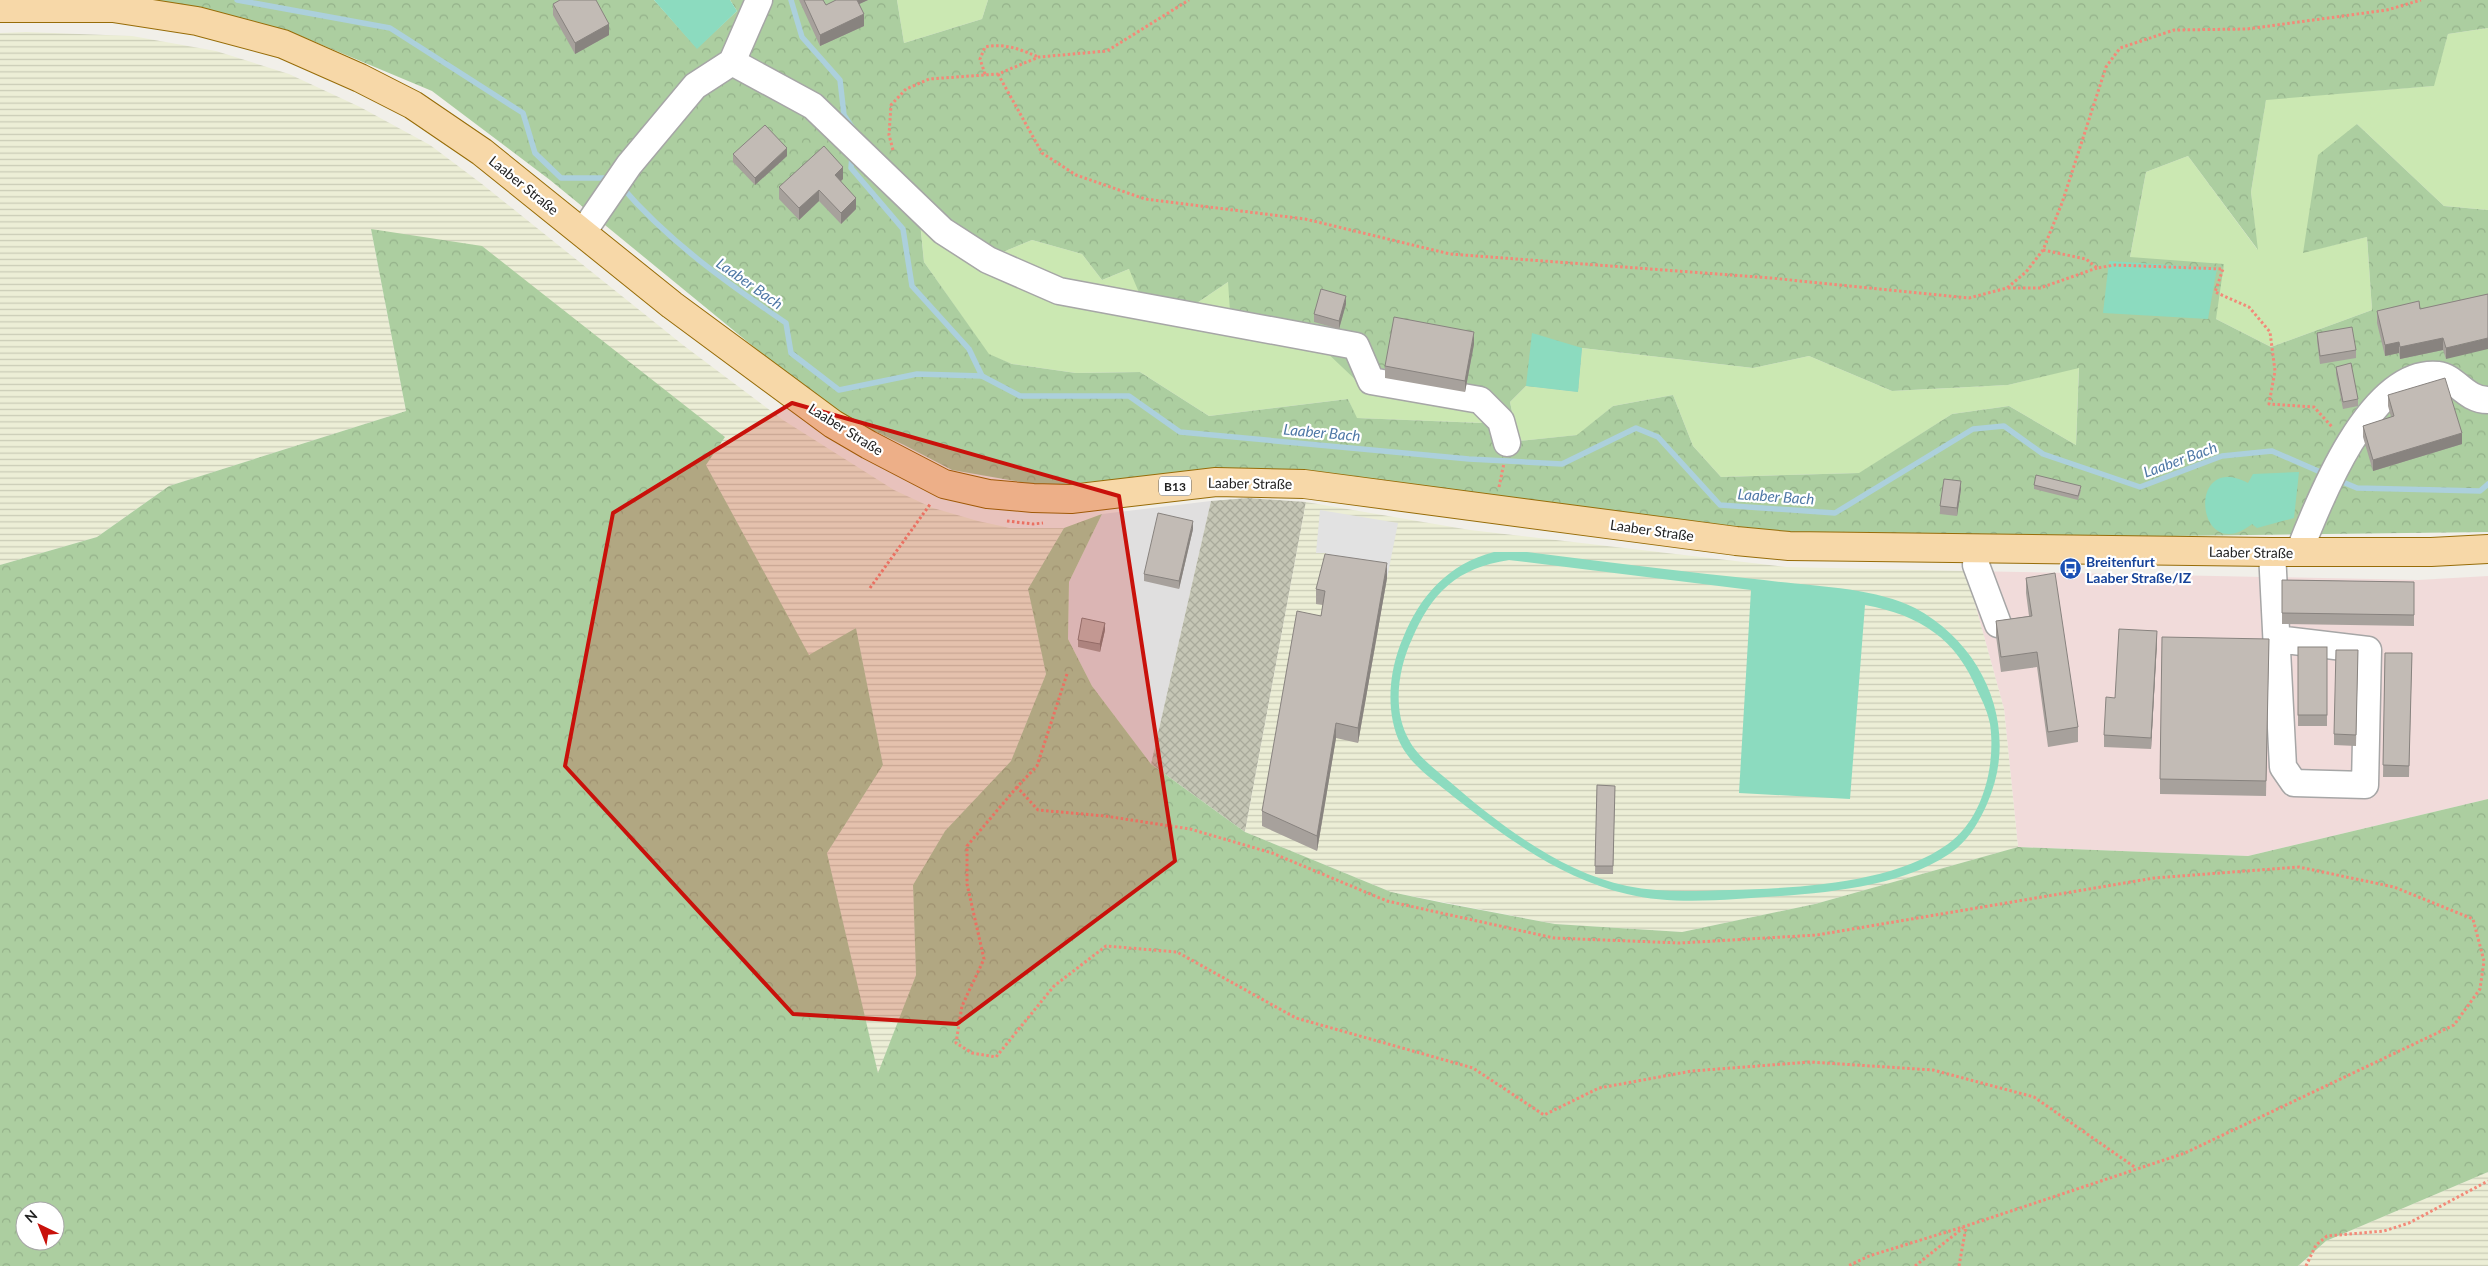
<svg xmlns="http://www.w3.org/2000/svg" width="2488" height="1266" font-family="Lato,sans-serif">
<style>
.residential{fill:#e0dfdf}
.commercial{fill:#f1dbda}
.construction{fill:url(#construction-cross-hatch)}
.farmland{fill:url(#farmland-rules)}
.grass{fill:#cbe8b2}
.forest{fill:url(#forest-crowns);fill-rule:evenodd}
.pitch{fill:#8cdbbf;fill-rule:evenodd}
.parking{fill:#e2e2e2}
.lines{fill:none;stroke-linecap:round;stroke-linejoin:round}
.stream{stroke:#acd0dc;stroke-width:5.5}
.minor-casing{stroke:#a6a6a6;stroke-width:29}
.major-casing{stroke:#976c08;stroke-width:30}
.path{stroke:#f38978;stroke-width:3;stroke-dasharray:2.5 2.5;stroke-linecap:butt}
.minor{stroke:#fff;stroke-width:26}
.major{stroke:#f7d8a8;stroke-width:28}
.wall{fill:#a7a19c}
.shaded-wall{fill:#88837f}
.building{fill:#c2bbb5;stroke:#88837f}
.marked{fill:#c9110b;fill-opacity:0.2;stroke:#c9110b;stroke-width:4;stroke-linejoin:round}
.labels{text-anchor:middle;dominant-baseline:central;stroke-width:4.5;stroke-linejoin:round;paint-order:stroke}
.shield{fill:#fff;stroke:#646464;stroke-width:1}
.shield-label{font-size:12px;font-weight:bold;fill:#222}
.street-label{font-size:14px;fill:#222;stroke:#fff}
.transit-label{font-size:14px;font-weight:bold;fill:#164399;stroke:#fff;text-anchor:start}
.water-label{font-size:15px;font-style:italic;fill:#4f78a6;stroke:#fff}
</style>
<defs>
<pattern id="construction-cross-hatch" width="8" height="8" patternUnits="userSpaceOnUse" patternTransform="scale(1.25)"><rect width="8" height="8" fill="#c5c6b5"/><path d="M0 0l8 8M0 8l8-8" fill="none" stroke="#a9aa9b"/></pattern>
<pattern id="farmland-rules" width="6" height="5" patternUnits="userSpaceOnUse" patternTransform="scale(1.25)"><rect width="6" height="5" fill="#eceed6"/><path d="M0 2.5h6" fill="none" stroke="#caccb7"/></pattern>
<pattern id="forest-crowns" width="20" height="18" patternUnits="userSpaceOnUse" patternTransform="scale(1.25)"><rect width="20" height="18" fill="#accea0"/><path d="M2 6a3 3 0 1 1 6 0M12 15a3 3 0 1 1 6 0" fill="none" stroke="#94b18a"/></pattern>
</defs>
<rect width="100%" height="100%" fill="#f1efe9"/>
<polygon class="residential" points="1211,501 1151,764 1092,686 1068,639 1069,582 1102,514"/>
<polygon class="commercial" points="1966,571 2418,580 2488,576 2488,799 2248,856 2018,847 2004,709"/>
<polygon class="construction" points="1248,498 1306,502 1245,832 1151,764 1211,501"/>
<g class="farmland">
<polygon points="26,32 132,36 216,51 289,74 360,107 430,145 482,184 683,345 783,420 894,490 933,508 978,521 1010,528 1064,528 1028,589 1046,674 1011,761 945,831 913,885 916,975 878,1074 827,853 883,765 856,628 809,656 706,465 724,437 371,229 406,411 169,486 97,537 0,565 0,33"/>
<polygon points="1306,502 1470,530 1786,567 1966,571 2004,709 2018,847 1815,904 1682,932 1555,924 1391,892 1245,832"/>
<polygon points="2488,1172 2488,1266 2298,1266 2326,1241"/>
</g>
<g class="grass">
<polygon points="897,0 988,0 982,19 904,43"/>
<polygon points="2488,28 2488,210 2444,206 2357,124 2304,252 2367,237 2372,310 2271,347 2216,319 2130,257 2146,172 2188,156 2257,249 2251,192 2266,99 2433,86 2448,34"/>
<polygon points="920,221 981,261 1032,240 1082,254 1102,280 1129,269 1188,309 1228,282 1322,348 1477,408 1483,423 1356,418 1348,399 1209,416 1140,372 1076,373 1012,364 989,355 924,262"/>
<polygon points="1582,348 1753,368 1809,356 1892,391 2008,385 2079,367 2076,445 2009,406 1952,414 1860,473 1721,477 1693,446 1673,395 1613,406 1578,435 1518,441 1510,402 1526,386 1578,392"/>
</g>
<g class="forest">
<path d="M157,0H654L697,48L737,11L730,0H897L904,43L982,19L988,0H2488V28L2448,34L2434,86L2266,100L2251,192L2258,250L2188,156L2146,172L2130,257L2224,264L2216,319L2271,347L2372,310L2367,237L2303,253L2318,155L2357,124L2444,206L2488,210V532L2097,537L1794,536L1153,476L1044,486L952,470L904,445L832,411L550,180L432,91L296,34ZM920,222L981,261L1032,240L1082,254L1102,280L1129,269L1143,302L1188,309L1228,282L1231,326L1322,348L1361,385L1477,408L1482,423L1357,418L1348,399L1209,416L1140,372L1076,373L1012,364L989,354L924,262ZM1582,348L1753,368L1809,356L1892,391L2008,385L2079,368L2076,445L2009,406L1952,414L1859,473L1721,477L1693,446L1673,395L1613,406L1577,435L1518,441L1510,402L1526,386L1578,392Z"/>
<path d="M371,229L482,246L725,437L706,465L809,655L856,628L883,765L827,853L878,1073L916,975L913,885L945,831L1011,761L1046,674L1028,589L1064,528L1102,514L1069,582L1068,639L1092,686L1151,764L1245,832L1391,892L1444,903L1555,924L1682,932L1815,904L2018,847L2248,856L2488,799V1172L2326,1241L2298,1266H0V565L97,537L169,486L406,411ZM25,1211H55V1241H25Z"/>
</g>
<g class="pitch">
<polygon points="654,0 730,0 737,11 697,49"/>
<polygon points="2109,261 2217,268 2208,319 2103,313"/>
<polygon points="1532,333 1582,348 1578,392 1526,386"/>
<path d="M2299,472L2294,518L2257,528L2252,524C2196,568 2185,450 2248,483L2253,474Z"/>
<path d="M1494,552H1527C1606,562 1685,572 1764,580C1809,586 1875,587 1915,608C1986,646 2020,730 1987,804C1980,820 1970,837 1957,848C1913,884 1835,892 1781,896C1731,899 1676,906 1627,894C1562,879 1506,838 1454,797C1435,781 1411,766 1400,743C1385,711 1389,670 1403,638C1420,596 1448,564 1494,552ZM1509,560L1751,590L1739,793L1850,799L1865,605C1920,615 1957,639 1978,692C1983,702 1988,713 1990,724C1996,765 1983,819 1948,844C1893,884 1797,888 1730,890C1695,891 1661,893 1627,886C1561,872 1498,824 1449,781C1435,769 1418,757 1409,740C1392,710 1398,669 1412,639C1432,592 1457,568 1509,560Z"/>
</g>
<polygon class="parking" points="1320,510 1398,523 1387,578 1325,569 1326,553 1316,553"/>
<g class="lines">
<g class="stream">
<polyline points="237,0 390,28 523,113 535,153 561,178 611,178"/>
<polyline points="791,0 802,37 840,80 844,115 852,127"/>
<polyline points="852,155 851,168 903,229 912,286 969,349 982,376"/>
<path d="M621,186C668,241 727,283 786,323L791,353L839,390L917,374L982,376L1020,396H1129L1180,432L1469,459L1562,464L1636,428L1658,437L1720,505L1835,513L1973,429L2004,426L2043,454L2140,487L2222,456L2272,451L2325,474"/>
<polyline points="2338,480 2357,488 2480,491 2488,484"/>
</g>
<defs>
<g id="minor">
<polyline points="732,62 813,106 943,231 988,260 1059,291 1356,346 1371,381 1480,400 1501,421 1507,443"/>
<polyline points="583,232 629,165 695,86 732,62 759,0"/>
<polyline points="1977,548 1976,565 1998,624"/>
<polyline points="2272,552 2283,767 2294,783 2365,785 2368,650 2277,639"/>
<path d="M2299,552C2318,503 2370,368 2438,375C2456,377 2465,400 2488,400"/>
</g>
<polyline id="major" points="0,8 113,8 197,21 283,44 360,78 413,105 482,152 672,305 833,424 869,445 944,484 988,494 1033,498 1071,499 1216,482 1304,484 1736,541 1789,546 2272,552 2431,552 2488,549"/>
</defs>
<use href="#minor" class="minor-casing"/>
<use href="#major" class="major-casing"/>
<g class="path">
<path d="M985,74L980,59L985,47C1004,43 1020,49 1038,57"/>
<polyline points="998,74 1042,153 1076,175 1145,199 1305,219 1450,254 1771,278 1969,298 2007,288 2026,272 2043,250 2062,203 2106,67 2120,48 2174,30 2247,29 2387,10 2421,0"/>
<polyline points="893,150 889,135 891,105 906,89 929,79 998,74 1039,57 1107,51 1189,0"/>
<polyline points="2043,250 2086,259 2097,268 2115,265 2223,269 2215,292 2249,307 2270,332 2275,371 2269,404 2314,407 2333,428"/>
<polyline points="2008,288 2040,288 2097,268"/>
<polyline points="1499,487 1504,463"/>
<polyline points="1007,521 1033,524 1043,523"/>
<polyline points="870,588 931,503"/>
<polyline points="1067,674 1037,766 1017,787 1038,810 1105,816 1190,829 1272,853 1387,901 1554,938 1680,943 1817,935 2154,878 2299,867 2394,887 2473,919 2484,961 2480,989 2454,1025 2185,1153 1966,1226 1869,1256 1848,1266"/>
<polyline points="1017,787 967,846 967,884 984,959 962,1006 956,1043 972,1053 996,1057 1054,986 1106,946 1177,952 1296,1018 1473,1068 1544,1115 1599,1088 1692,1071 1810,1062 1933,1070 2034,1097 2136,1168"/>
<polyline points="1915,1266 1963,1228"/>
<polyline points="1959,1266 1966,1227"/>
<polyline points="2306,1266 2316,1245 2327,1236 2384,1231 2409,1223 2488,1181"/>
</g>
<use href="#minor" class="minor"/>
<use href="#major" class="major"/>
</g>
<g class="wall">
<polygon points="799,0 823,0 826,5 836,0 868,0 859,4 864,26 820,46"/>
<polygon points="553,4 609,35 575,54 553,15"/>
<polygon points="733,154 787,156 755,185 733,162"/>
<polygon points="843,179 841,181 856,209 841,224 819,201 799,220 779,199 779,187"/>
<polygon points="2488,294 2446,359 2443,350 2400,359 2399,353 2385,356 2377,323 2377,311 2420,309"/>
<polygon points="1346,304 1339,329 1314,322 1314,314"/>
<polygon points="2317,333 2356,350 2356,358 2320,364 2317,341"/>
<polygon points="1474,344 1465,392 1385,378 1385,366"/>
<polygon points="2336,367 2358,399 2358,406 2343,409 2336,374"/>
<polygon points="2388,395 2462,444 2373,471 2363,437 2363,426 2391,417 2388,406"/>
<polygon points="2034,485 2081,490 2078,500 2034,489"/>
<polygon points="1961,489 1957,516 1940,514 1940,506"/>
<polygon points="1193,529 1179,589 1144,581 1144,574"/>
<polygon points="1387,578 1358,743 1336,738 1317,851 1262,826 1262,811 1321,616 1323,605 1316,604 1316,589"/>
<polygon points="2026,578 2078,727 2078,742 2048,747 2037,667 2001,672 1996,636 1996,621 2029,616 2026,593"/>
<polygon points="2282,580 2414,582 2414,626 2282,624"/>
<polygon points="1105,630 1100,652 1078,647 1078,640"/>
<polygon points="2269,639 2266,796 2160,794 2160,779"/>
<polygon points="2157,642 2151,749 2104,747 2104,735 2115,698"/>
<rect x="2298" y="647" width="29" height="79"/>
<polygon points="2358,650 2356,746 2334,745 2334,734"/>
<polygon points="2385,653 2412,653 2409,777 2383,777"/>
<polygon points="1597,785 1615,786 1613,874 1595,874"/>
</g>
<g class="shaded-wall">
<polygon points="855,0 868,0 855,6"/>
<polygon points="864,14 864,26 820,46 820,35"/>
<polygon points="609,24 609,35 575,54 575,43"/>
<polygon points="787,148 787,156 755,185 755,178"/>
<polygon points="843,167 843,179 835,186 835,175"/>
<polygon points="819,190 819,201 799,220 799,208"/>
<polygon points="856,198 856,209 841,224 841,213"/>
<polygon points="1346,296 1346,304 1339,329 1339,321"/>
<polygon points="1474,332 1474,344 1465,392 1465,381"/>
<polygon points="2443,338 2443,350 2400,359 2400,347"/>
<polygon points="2488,338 2488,349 2446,359 2446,348"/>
<polygon points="2399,342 2399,353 2385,356 2385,345"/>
<polygon points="2462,433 2462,444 2373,471 2373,460"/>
<polygon points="1961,481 1961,489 1957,516 1957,508"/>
<polygon points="1193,521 1193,529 1179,589 1179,581"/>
<polygon points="1387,563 1387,578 1358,743 1358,728"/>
<polygon points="1105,623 1105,630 1100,652 1100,644"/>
<polygon points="2157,631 2157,642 2151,749 2151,738"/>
<polygon points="1336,723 1336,738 1317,851 1317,836"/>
</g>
<g class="building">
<polygon points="560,0 596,0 609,24 575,43 553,4"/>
<polygon points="804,0 823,0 826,5 836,0 857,0 864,14 820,35"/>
<polygon points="765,125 787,148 755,178 733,154"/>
<polygon points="824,146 843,167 835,175 856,198 841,213 819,190 799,208 779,187"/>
<polygon points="1321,289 1346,296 1339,321 1314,314"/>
<polygon points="2488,294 2488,338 2446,348 2443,338 2400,347 2399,342 2385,345 2377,311 2419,301 2420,309"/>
<polygon points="1394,317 1474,332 1465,381 1385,366"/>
<polygon points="2352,327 2356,350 2320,356 2317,333"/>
<polygon points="2351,363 2358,399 2343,402 2336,367"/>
<polygon points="2445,378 2462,433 2373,460 2363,426 2394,416 2388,395"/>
<polygon points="2036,475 2081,486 2078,496 2034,485"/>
<polygon points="1944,479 1961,481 1957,508 1940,506"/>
<polygon points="1158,513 1193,521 1179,581 1144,574"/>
<polygon points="1325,554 1387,563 1358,728 1336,723 1317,836 1262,811 1297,611 1321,616 1325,591 1316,589"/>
<polygon points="2055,573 2078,727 2048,732 2037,652 2001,657 1996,621 2032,616 2026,578"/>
<polygon points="2282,580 2414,582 2414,615 2282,613"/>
<polygon points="1082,618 1105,623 1100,644 1078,640"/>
<polygon points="2119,629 2157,631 2151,738 2104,735 2106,697 2115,698"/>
<polygon points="2162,637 2269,639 2266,781 2160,779"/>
<rect x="2298" y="647" width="29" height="68"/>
<polygon points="2336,650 2358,650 2356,735 2334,734"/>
<polygon points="2385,653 2412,653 2409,766 2383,765"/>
<polygon points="1597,785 1615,786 1613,866 1595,866"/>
</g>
<path class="marked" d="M792,403L1119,496L1175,861L957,1024L793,1014L565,766L613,513Z"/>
<defs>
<symbol id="bus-disc" viewBox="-11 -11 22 22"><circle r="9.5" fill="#1a4fb4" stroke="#fff"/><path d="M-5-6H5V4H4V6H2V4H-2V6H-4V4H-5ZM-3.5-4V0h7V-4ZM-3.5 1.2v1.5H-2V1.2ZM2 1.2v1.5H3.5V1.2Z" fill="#fff"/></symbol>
</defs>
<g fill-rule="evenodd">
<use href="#bus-disc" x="2058" y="556" width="25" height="25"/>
</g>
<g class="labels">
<rect class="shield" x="1159" y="476.5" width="32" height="19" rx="4"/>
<g class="shield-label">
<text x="1175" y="486">B13</text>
</g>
<g class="street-label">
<text transform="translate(524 185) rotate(39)">Laaber Straße</text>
<text transform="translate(846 429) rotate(32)">Laaber Straße</text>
<text transform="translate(1250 483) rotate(1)">Laaber Straße</text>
<text transform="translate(1652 530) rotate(8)">Laaber Straße</text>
<text transform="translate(2251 552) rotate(1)">Laaber Straße</text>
</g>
<g class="transit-label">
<text x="2086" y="561">Breitenfurt<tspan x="2086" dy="16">Laaber Straße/IZ</tspan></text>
</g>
<g class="water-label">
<text transform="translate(750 283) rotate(35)">Laaber Bach</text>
<text transform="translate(1322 432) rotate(5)">Laaber Bach</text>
<text transform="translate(2180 459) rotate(-20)">Laaber Bach</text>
<text transform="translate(1776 496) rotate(4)">Laaber Bach</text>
</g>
</g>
<g transform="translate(40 1226) rotate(317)"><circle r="24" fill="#ffffff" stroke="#a7a7a7"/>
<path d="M0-4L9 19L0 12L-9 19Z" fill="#c9110b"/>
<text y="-8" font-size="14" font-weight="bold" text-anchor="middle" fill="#222222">N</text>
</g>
</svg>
